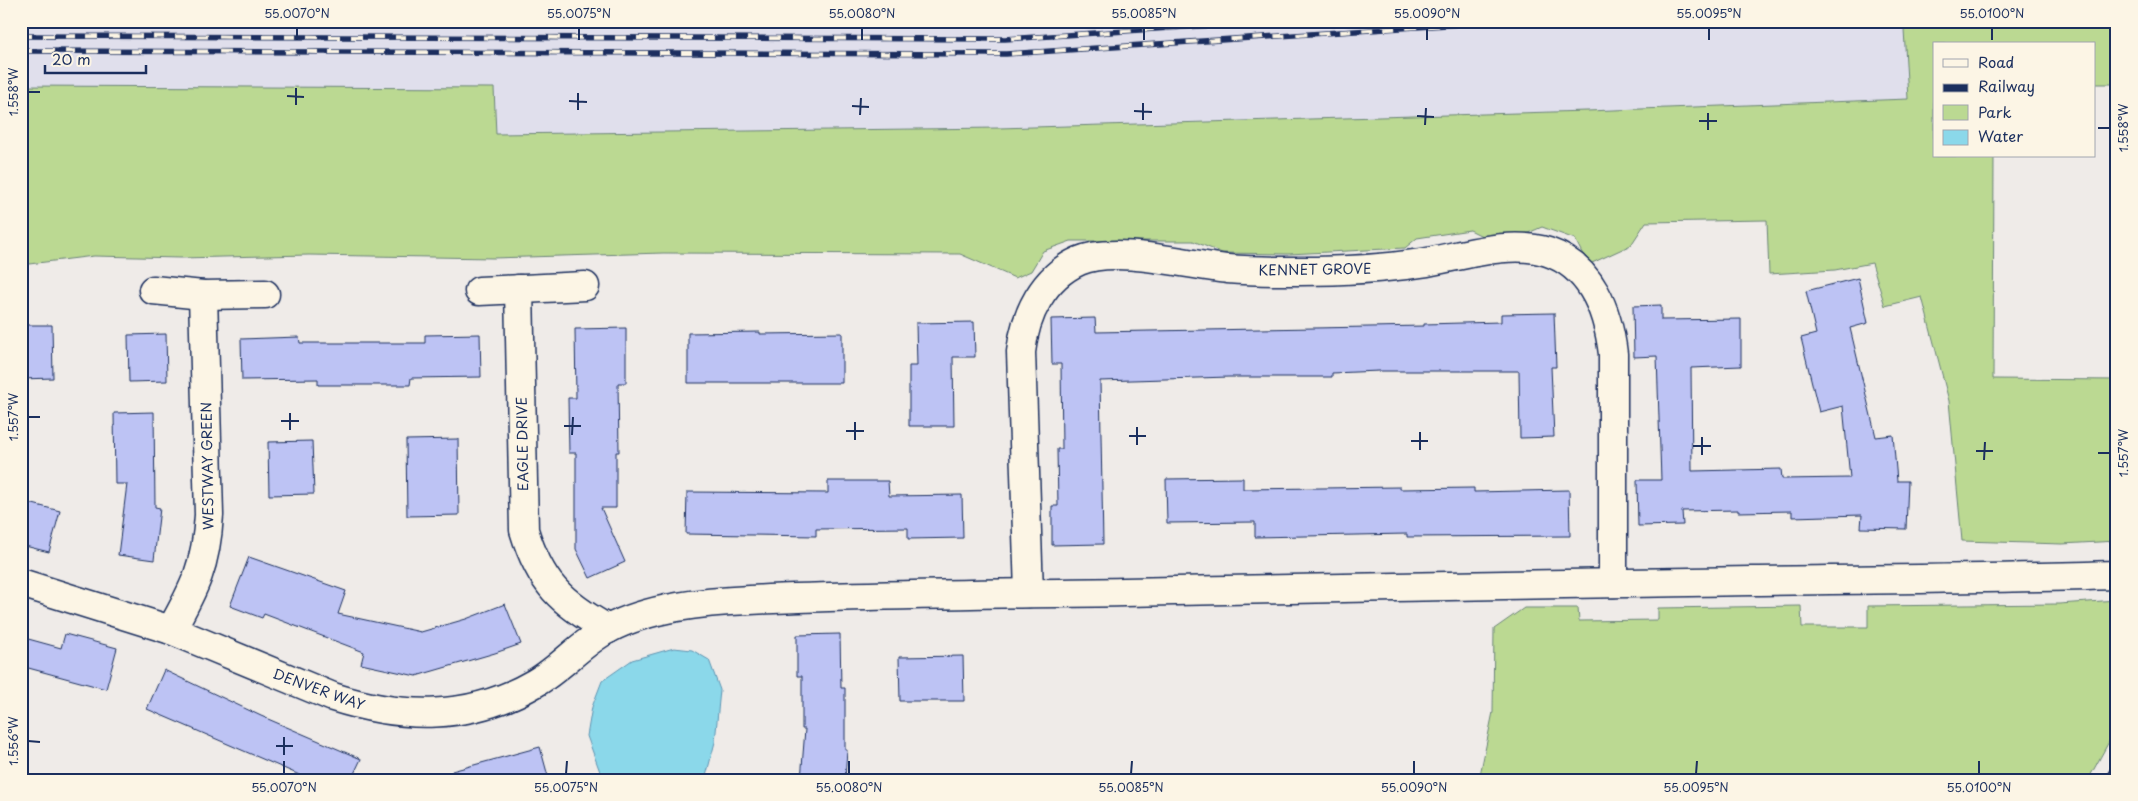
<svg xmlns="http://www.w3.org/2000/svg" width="2138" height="801" font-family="'Playpen Sans',sans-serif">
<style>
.built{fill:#e0dfec}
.green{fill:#bbd992;stroke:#6b8478}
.water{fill:#8bd8ea;stroke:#5e94b2}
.building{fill:#bdc3f4;stroke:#1b2f5e}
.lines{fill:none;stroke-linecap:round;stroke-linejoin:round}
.street-casing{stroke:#1b2f5e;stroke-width:31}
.path{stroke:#1b2f5e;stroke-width:3;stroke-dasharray:4 4;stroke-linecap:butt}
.street{stroke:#fcf5e5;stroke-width:28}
.rail-casing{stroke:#1b2f5e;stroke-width:5.5}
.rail{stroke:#fcf5e5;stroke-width:4;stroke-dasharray:11;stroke-linecap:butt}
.ticks{fill:none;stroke:#1b2f5e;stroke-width:2}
.labels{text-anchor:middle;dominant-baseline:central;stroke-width:5;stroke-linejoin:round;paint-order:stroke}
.street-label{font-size:14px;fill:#1b2f5e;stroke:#fcf5e5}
.neatline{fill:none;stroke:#1b2f5e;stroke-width:2}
.ticks-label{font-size:12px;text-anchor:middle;fill:#1b2f5e}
</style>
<rect width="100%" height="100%" fill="#efebe8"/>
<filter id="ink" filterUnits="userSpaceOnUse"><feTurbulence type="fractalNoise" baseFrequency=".02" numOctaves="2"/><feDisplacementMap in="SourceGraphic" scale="10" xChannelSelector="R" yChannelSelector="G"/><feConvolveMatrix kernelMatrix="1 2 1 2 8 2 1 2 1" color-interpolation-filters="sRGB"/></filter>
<g filter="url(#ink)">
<polygon class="built" points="21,21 1972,21 1904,29 1908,99 1587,111 999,128 496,134 21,184"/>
<g class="green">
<polygon points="1972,21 2117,21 2117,84 2094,84 2094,44 1934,44 1934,156 1994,156 1993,379 2117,380 2117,541 2062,544 1962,541 1949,401 1922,297 1885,306 1872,263 1835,270 1769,274 1767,220 1646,222 1631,245 1592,263 1582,253 1575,239 1542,227 1528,233 1484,237 1470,230 1417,238 1405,248 1289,254 1222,253 1193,241 1071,241 1043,251 1031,271 1015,278 960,254 663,253 493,258 309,255 180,258 94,256 21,265 21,86 494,88 496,134 999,128 1587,111 1908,99 1904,29"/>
<polygon points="2117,600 2117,727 2088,780 1479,780 1493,712 1494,629 1524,608 1578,608 1579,621 1658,620 1658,608 1801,606 1802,627 1868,627 1868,606 2059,604"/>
</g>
<polygon class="water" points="674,648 692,650 709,660 720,690 715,742 705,780 603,780 587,736 592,707 602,681 632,660"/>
<g class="building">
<polygon points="1858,278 1868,323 1850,328 1876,437 1893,435 1897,481 1908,481 1906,529 1861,528 1862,515 1792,517 1792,511 1738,512 1738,510 1682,511 1683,525 1638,526 1637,480 1661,480 1657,356 1634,357 1633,306 1661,305 1661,320 1741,319 1741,366 1691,368 1692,471 1781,469 1782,479 1850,478 1843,406 1819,412 1801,338 1816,334 1806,291"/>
<polygon points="1554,313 1556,367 1551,367 1554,437 1520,438 1519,371 1379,371 1332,373 1332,377 1229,377 1100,381 1103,544 1052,545 1052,506 1058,506 1057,449 1062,449 1061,364 1052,364 1051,319 1095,318 1096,332 1424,326 1424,324 1501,322 1501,314"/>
<polygon points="974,322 975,357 953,357 954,426 909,426 909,366 917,366 916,323"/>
<polygon points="21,325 52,325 53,378 21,379"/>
<polygon points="626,328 626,383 618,383 619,452 616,452 616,508 601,508 625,562 590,578 576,549 576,453 569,453 568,398 576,398 575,329"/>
<polygon points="760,332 760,334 842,333 842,383 688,383 688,333"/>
<polygon points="166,334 167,381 129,382 128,335"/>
<polygon points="480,334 481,377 411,378 410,385 318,385 318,379 242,380 241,339 299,337 300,343 425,343 425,335"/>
<polygon points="154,412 155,507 160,508 154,560 118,555 127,484 115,484 114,413"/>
<polygon points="458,439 459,515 407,516 406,440"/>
<polygon points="312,441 314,494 269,495 268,442"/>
<polygon points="1243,478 1243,489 1400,487 1400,489 1474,488 1474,492 1569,490 1570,536 1407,537 1407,534 1255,537 1255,522 1167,523 1166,479"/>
<polygon points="828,481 888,481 889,496 962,495 963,538 908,539 908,528 816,529 816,536 686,534 687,492 828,493"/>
<polygon points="21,501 60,511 49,552 21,545"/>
<polygon points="249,557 346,591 338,614 421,632 466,619 505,604 521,644 495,653 416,676 361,664 364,652 264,614 262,618 230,606"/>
<polygon points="65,634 117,648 106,689 21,666 21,637 61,648"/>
<polygon points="840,634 841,688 845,688 845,750 847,750 845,780 801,780 805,729 802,729 802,676 797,676 797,635"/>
<polygon points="963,656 964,701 900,701 899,657"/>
<polygon points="164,670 261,716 361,759 351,780 311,780 147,709"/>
<polygon points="540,747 549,780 453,780 452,771"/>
</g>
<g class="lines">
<defs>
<g id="street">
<path d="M519,289L524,530C540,583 561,603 608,629"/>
<polyline points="153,290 203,295 265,294"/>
<polyline points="479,291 585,286"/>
<path d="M21,583L171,630L333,697C402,719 470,721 535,683C561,668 581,643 608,629C650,607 704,602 750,600C875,594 999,594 1124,592C1333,588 1543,584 1752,581C1874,579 1995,579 2117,575"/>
<path d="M1029,593L1021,352C1025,315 1043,277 1079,261C1114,245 1189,265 1228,269C1252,271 1276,271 1300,271C1340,271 1381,269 1421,263C1459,257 1510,239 1548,252C1592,267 1608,312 1613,354V583"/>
<path d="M171,630C195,587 206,566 209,515L203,295"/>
</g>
</defs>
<use href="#street" class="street-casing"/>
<polyline class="path" points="2105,780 2117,759"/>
<use href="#street" class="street"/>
<defs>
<g id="rail">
<polyline points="21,36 1005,39 1274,21"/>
<polyline points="21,51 1006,54 1508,21"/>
</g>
</defs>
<use href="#rail" class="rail-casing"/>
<use href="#rail" class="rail"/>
</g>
</g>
<path class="ticks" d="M297,40V28M579,40V28M862,40V28M1144,40V28M1427,40V28M1709,40V28M1992,40V28M28,92H40M287,96L304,97M569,101L587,102M296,105V88M852,106L869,107M578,110V93M1134,111L1152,112M860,115L861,98M1417,116L1434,117M1143,120V103M1699,121H1717M1425,125L1426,108M2098,128H2110M1708,130V113M28,417H40M281,421H299M564,426H581M290,430V413M846,431H864M572,435L573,417M1129,436H1146M855,440V422M1411,441H1428M1137,445V427M1693,446H1711M1420,450V432M1976,451H1993M2098,453H2110M1702,455V437M1984,460L1985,442M28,741L40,742M276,746H293M284,755V737M284,774V761M566,774L567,761M849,774V761M1131,774L1132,761M1414,774V761M1696,774L1697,761M1979,774V761"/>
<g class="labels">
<g class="street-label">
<text transform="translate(1315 269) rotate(-1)">KENNET GROVE</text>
<text transform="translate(522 444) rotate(-91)">EAGLE DRIVE</text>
<text transform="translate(207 466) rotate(-91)">WESTWAY GREEN</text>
<text transform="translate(319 689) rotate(20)">DENVER WAY</text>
</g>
</g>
<rect width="2138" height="801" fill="none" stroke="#fcf5e5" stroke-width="55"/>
<rect x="1933" y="42" width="162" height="115" fill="#fcf5e5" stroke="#a2a6af"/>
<rect x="1943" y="59" width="25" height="8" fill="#fcf5e5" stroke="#a2a6af"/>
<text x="1978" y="68" font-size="15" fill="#1b2f5e">Road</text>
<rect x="1943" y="84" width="25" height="8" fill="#1b2f5e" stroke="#a2a6af"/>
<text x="1978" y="92" font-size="15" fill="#1b2f5e">Railway</text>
<rect x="1943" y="105" width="25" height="15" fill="#bbd992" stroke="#a2a6af"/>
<text x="1978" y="118" font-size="15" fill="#1b2f5e">Park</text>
<rect x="1943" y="130" width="25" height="15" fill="#8bd8ea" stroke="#a2a6af"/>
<text x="1978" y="142" font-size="15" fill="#1b2f5e">Water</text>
<path d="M45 65v8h101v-8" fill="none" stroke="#1b2f5e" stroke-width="2.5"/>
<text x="52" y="65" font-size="15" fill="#1b2f5e" stroke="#fcf5e5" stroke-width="4" paint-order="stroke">20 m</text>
<rect x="28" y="28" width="2082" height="746" class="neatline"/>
<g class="ticks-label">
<text x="297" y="18">55.0070°N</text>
<text x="579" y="18">55.0075°N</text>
<text x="862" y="18">55.0080°N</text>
<text x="1144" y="18">55.0085°N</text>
<text x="1427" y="18">55.0090°N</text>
<text x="1709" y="18">55.0095°N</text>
<text x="1992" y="18">55.0100°N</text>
<text transform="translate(14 92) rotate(-90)" y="4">1.558°W</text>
<text transform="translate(2124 128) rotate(-90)" y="4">1.558°W</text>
<text transform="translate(14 417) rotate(-90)" y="4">1.557°W</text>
<text transform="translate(2124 453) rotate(-90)" y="4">1.557°W</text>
<text transform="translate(14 741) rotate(-90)" y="4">1.556°W</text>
<text x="284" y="792">55.0070°N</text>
<text x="566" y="792">55.0075°N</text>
<text x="849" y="792">55.0080°N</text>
<text x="1131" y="792">55.0085°N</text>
<text x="1414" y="792">55.0090°N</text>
<text x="1696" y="792">55.0095°N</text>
<text x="1979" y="792">55.0100°N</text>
</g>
</svg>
